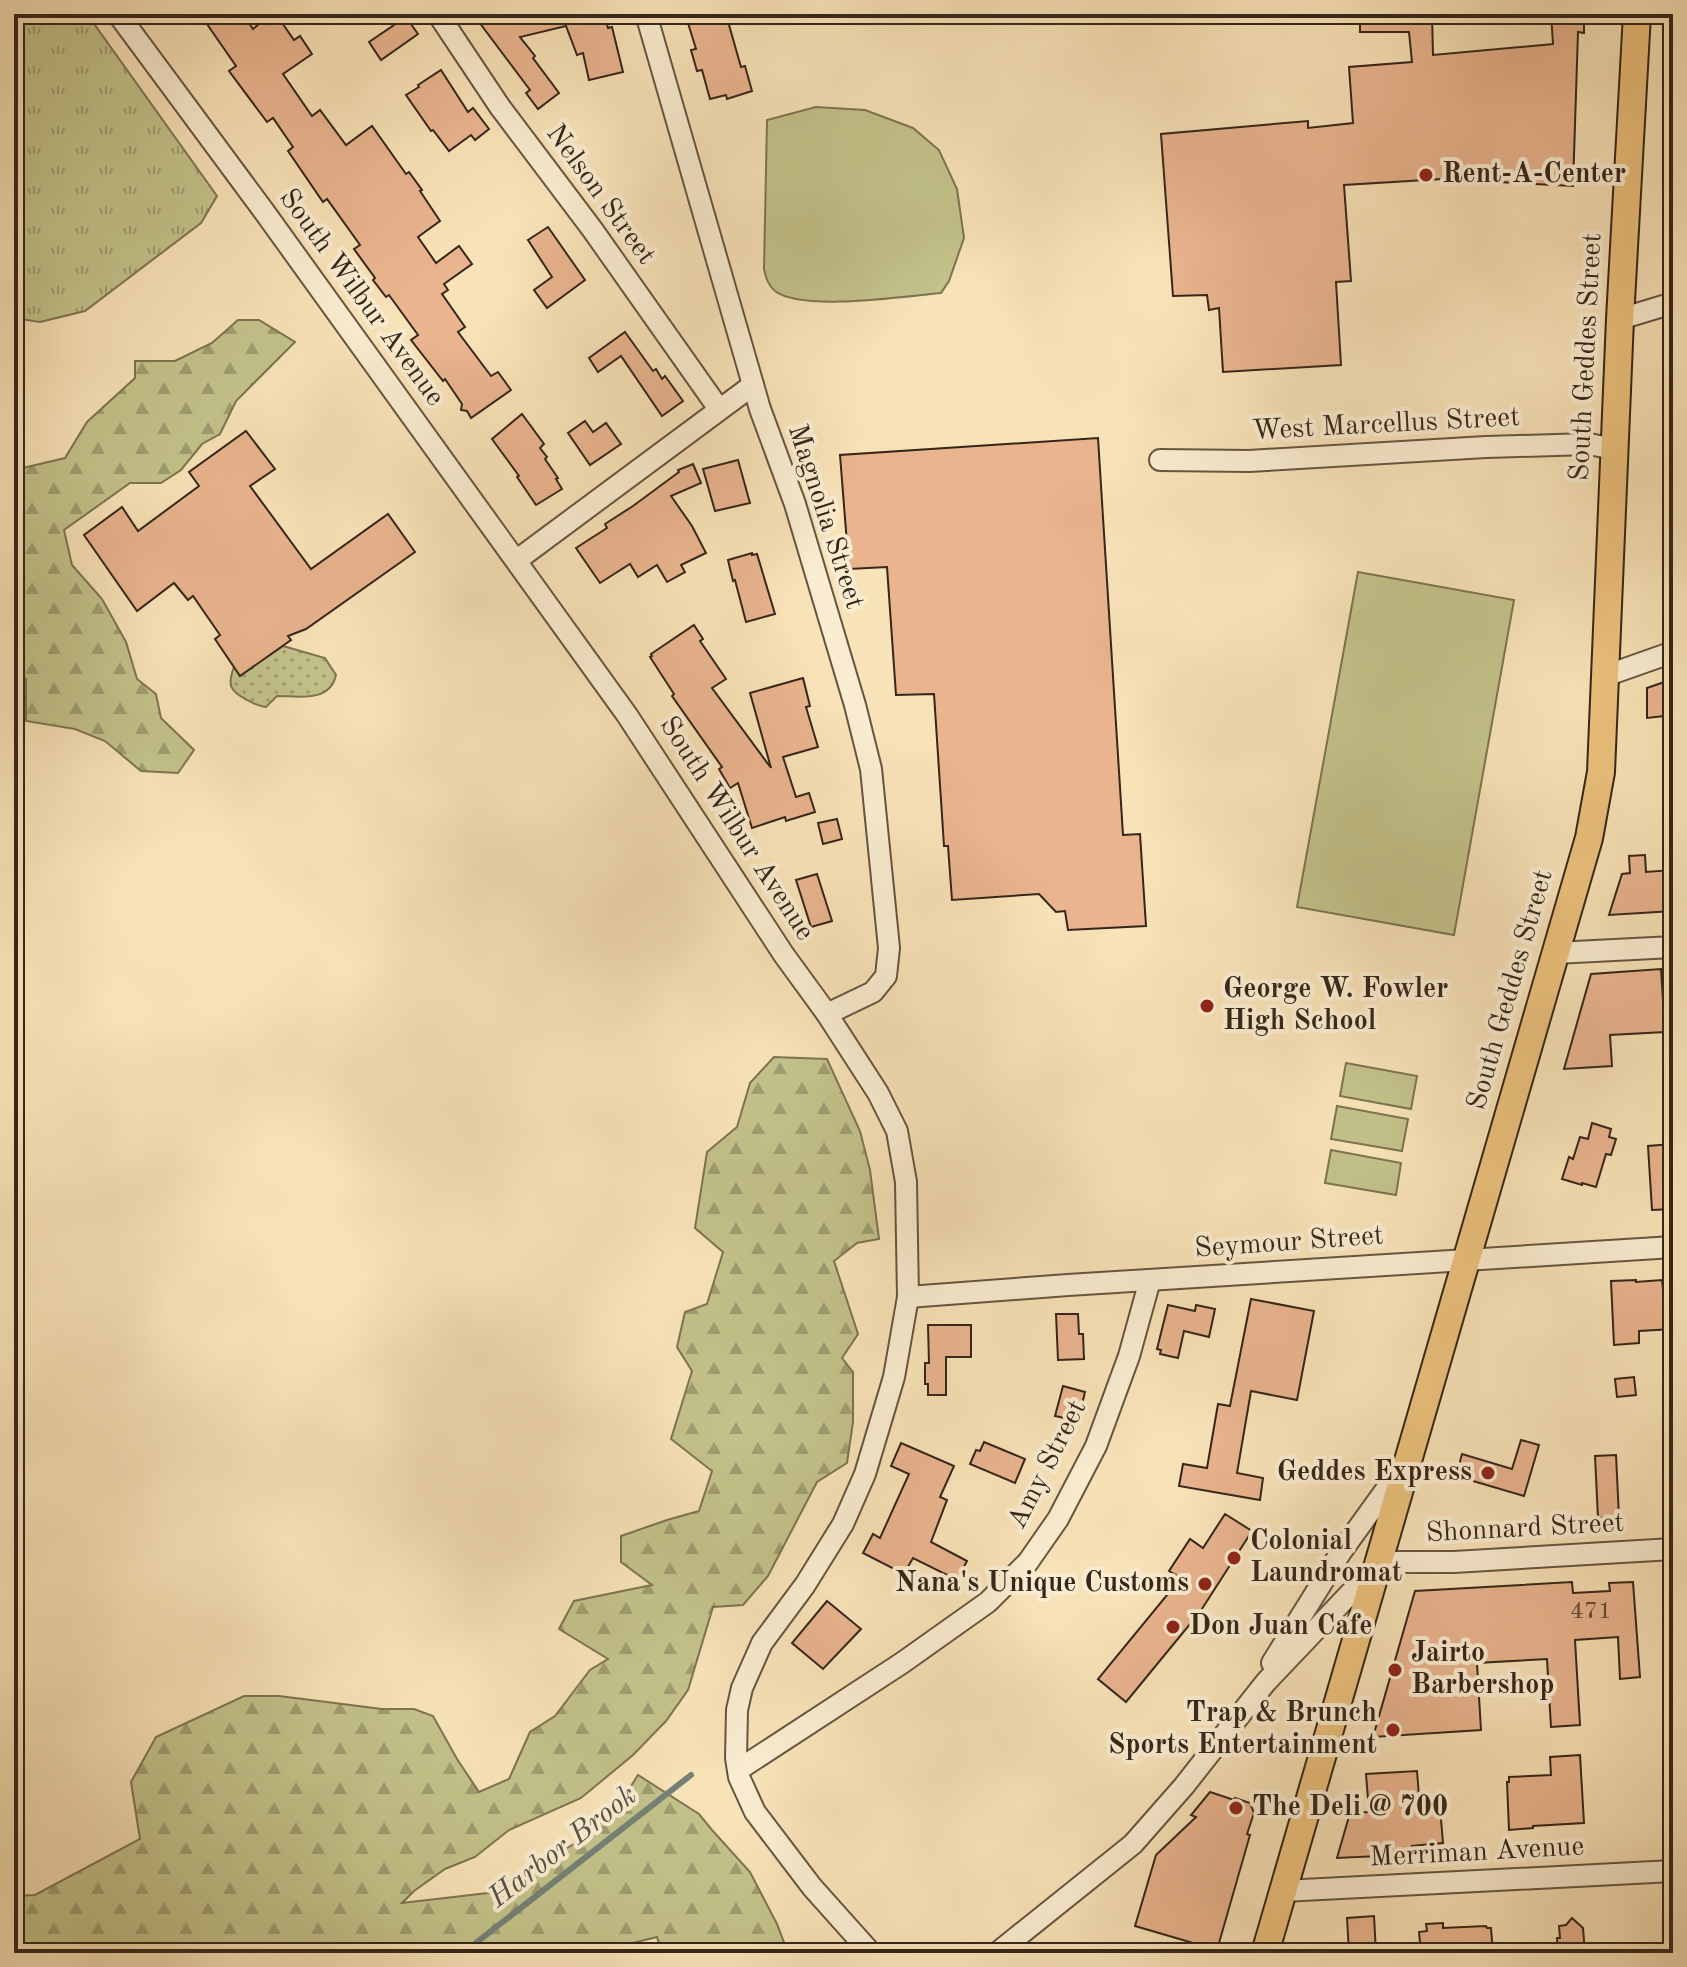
<svg xmlns="http://www.w3.org/2000/svg" width="1687" height="1967" font-family="'Old Standard TT',serif">
<style>
.grass{fill:url(#grass-tufts);stroke:#7c7452;stroke-width:2}
.forest{fill:url(#forest-firs);stroke:#7c7452;stroke-width:2}
.garden{fill:url(#garden-dots);stroke:#7c7452;stroke-width:2}
.pitch{fill:#c3c28a;stroke:#7c7452;stroke-width:2}
.lines{fill:none;stroke-linecap:round;stroke-linejoin:round}
.stream{stroke:#758177;stroke-width:6}
.building{fill:#e9b48e;stroke:#35261a;stroke-width:2}
.minor-casing{stroke:#665541;stroke-width:24}
.major-casing{stroke:#35261a;stroke-width:30}
.minor{stroke:#faecd0;stroke-width:20}
.major{stroke:#ecc17c;stroke-width:26}
.poi-dot{fill:#8f2418;stroke:#faecd0;stroke-width:3}
.labels{text-anchor:middle;dominant-baseline:central;stroke-width:8;stroke-linejoin:round;paint-order:stroke}
.number-label{font-size:24px;fill:#624a37}
.poi-label{font-size:28px;font-weight:bold;fill:#35261a;stroke:#faecd0;text-anchor:start}
.street-label{font-size:28px;fill:#35261a;stroke:#faecd0}
.water-label{font-size:30px;font-style:italic;fill:#555348;stroke:#faecd0}
</style>
<defs>
<pattern id="grass-tufts" width="24" height="20" patternUnits="userSpaceOnUse" patternTransform="scale(2)"><rect width="24" height="20" fill="#c3c28a"/><path d="M3 7l-1-3M5 7V3M7 7l1-3M15 17l-1-3M17 17v-4M19 17l1-3" fill="none" stroke="#9f9d70"/></pattern>
<pattern id="forest-firs" width="22" height="20" patternUnits="userSpaceOnUse" patternTransform="scale(2)"><rect width="22" height="20" fill="#c3c28a"/><path d="M5 1l3.5 6h-7zM16 11l3.5 6h-7z" fill="#9f9d70"/></pattern>
<pattern id="garden-dots" width="8" height="8" patternUnits="userSpaceOnUse" patternTransform="scale(2)"><rect width="8" height="8" fill="#c3c28a"/><path d="M2 2h.1M6 6h.1" fill="none" stroke="#9f9d70" stroke-width="1.8" stroke-linecap="round"/></pattern>
</defs>
<rect width="100%" height="100%" fill="#f8e2b7"/>
<filter id="stains"><feTurbulence type="fractalNoise" baseFrequency=".0025" numOctaves="4"/><feColorMatrix values="0 0 0 0 .2 0 0 0 0 .09 0 0 0 0 .02 0 0 0 .5 -.17"/></filter>
<radialGradient id="worn" r=".72"><stop offset=".6" stop-color="#630" stop-opacity="0"/><stop offset="1" stop-color="#630" stop-opacity=".3"/></radialGradient>
<polygon class="grass" points="14,14 87,14 217,196 201,223 85,311 40,322 14,318"/>
<g class="forest">
<polygon points="238,320 259,320 295,342 236,401 220,434 202,444 181,470 161,483 130,483 64,530 72,565 102,599 126,642 137,679 156,694 161,718 194,750 178,773 141,771 105,741 75,729 26,721 26,679 14,668 14,470 65,458 87,422 135,378 135,361 175,361 212,343"/>
<polygon points="774,1057 827,1059 860,1131 870,1170 879,1239 857,1243 834,1261 858,1334 842,1358 853,1372 853,1422 847,1463 817,1482 768,1576 743,1605 713,1607 688,1690 666,1721 633,1755 581,1798 509,1830 475,1857 445,1869 414,1891 402,1903 488,1893 574,1844 616,1810 638,1775 699,1814 712,1830 750,1872 777,1924 788,1953 662,1953 657,1937 592,1953 14,1953 14,1896 35,1895 140,1839 131,1782 156,1737 244,1696 279,1696 382,1709 414,1709 433,1716 457,1759 479,1792 509,1779 530,1732 555,1716 590,1670 608,1659 559,1629 574,1601 652,1585 621,1562 621,1536 667,1520 699,1511 712,1471 671,1439 692,1371 677,1347 685,1312 707,1304 723,1252 695,1228 707,1152 737,1127 750,1083"/>
</g>
<path class="garden" d="M283,646L325,658L336,675C330,703 298,696 277,696L266,707C259,706 254,704 247,700C230,691 227,685 234,667L240,675Z"/>
<g class="pitch">
<path d="M816,107L865,110L913,128L939,150L957,189L964,238L949,281L941,293C906,296 802,312 775,291C768,285 766,278 764,269L767,120Z"/>
<polygon points="1358,572 1514,600 1454,935 1297,907"/>
<polygon points="1346,1063 1417,1076 1411,1109 1340,1096"/>
<polygon points="1337,1106 1408,1119 1402,1151 1331,1139"/>
<polygon points="1331,1150 1401,1163 1396,1195 1325,1183"/>
</g>
<g class="lines">
<polyline class="stream" points="463,1953 691,1775"/>
</g>
<g class="building">
<polygon points="200,14 243,14 253,29 265,19 269,24 278,17 294,40 300,36 312,54 283,74 312,116 320,110 346,145 372,126 406,174 409,172 422,190 420,191 440,221 418,237 436,263 459,246 472,264 444,284 448,290 442,294 465,327 458,332 491,376 498,372 511,390 471,418 467,411 461,410 462,404 445,379 443,381 411,340 418,335 389,295 386,297 373,280 375,278 354,249 360,245 327,199 323,202 288,151 293,147 273,118 267,122 229,71 236,66"/>
<polygon points="473,14 604,14 608,28 612,27 623,72 589,80 583,53 577,55 566,26 520,37 535,56 533,58 559,93 538,109 526,93 530,90"/>
<polygon points="719,14 720,14 722,19 727,18 741,67 745,66 752,91 727,99 726,95 710,99 702,70 697,71 691,50 696,49 688,23"/>
<polygon points="1360,14 1432,14 1433,55 1553,44 1551,14 1584,14 1584,33 1578,32 1573,186 1442,179 1344,185 1351,281 1336,282 1341,365 1223,372 1219,308 1209,310 1207,295 1173,296 1161,134 1308,121 1308,128 1353,123 1349,67 1412,62 1409,32 1360,32"/>
<polygon points="406,17 418,34 381,60 369,42"/>
<polygon points="441,70 468,112 473,108 489,129 475,140 471,135 449,151 433,130 431,131 406,95 419,87 418,85"/>
<polygon points="548,227 585,280 547,308 534,290 552,277 528,240"/>
<polygon points="625,332 653,371 656,369 662,379 665,376 683,401 662,416 621,356 598,372 589,358"/>
<polygon points="522,414 544,444 540,448 547,457 545,459 558,478 556,479 562,489 536,505 517,477 519,476 492,439"/>
<polygon points="585,421 593,432 606,423 621,444 590,465 568,433"/>
<polygon points="246,431 275,469 250,486 311,569 388,514 415,552 306,629 288,636 291,640 240,676 215,639 220,635 193,596 188,600 174,583 137,611 84,535 122,507 138,531 199,486 189,472"/>
<polygon points="1098,438 1123,835 1140,834 1146,926 1068,930 1065,911 1056,912 1039,894 952,900 948,846 944,846 934,694 896,695 887,567 849,569 840,455"/>
<polygon points="738,460 750,503 715,511 703,469"/>
<polygon points="693,464 701,483 671,496 692,526 706,553 681,565 685,572 667,582 657,565 638,577 630,564 600,583 576,548 607,528 605,524 633,506 679,472 678,470"/>
<polygon points="752,553 752,555 757,554 775,614 746,622 735,580 733,581 728,560"/>
<polygon points="694,625 703,639 700,641 726,679 712,688 771,768 750,693 803,678 810,706 806,707 818,747 783,757 796,797 809,793 815,812 786,821 785,817 752,828 738,783 730,788 719,769 722,767 672,696 674,694 650,657 652,656 651,654"/>
<polygon points="1673,679 1673,715 1647,718 1647,688"/>
<polygon points="837,819 842,839 823,844 818,823"/>
<polygon points="1645,855 1646,872 1672,870 1673,911 1609,915 1622,874 1630,873 1629,856"/>
<polygon points="817,874 832,921 811,927 796,880"/>
<polygon points="1661,969 1665,1032 1610,1035 1612,1066 1564,1069 1591,974"/>
<polygon points="1592,1123 1611,1129 1609,1137 1616,1139 1611,1155 1606,1154 1596,1187 1582,1183 1582,1185 1562,1179 1569,1157 1573,1159 1580,1137 1588,1139"/>
<polygon points="1672,1144 1673,1209 1652,1210 1648,1146"/>
<polygon points="1636,1280 1636,1282 1662,1280 1663,1289 1673,1288 1673,1329 1639,1331 1639,1343 1614,1345 1611,1281"/>
<polygon points="1251,1299 1314,1311 1297,1400 1251,1391 1237,1473 1263,1478 1260,1500 1179,1486 1183,1464 1207,1468 1218,1404 1230,1406"/>
<polygon points="1168,1305 1195,1311 1196,1305 1215,1309 1209,1337 1184,1331 1178,1358 1160,1354 1161,1350 1157,1349"/>
<polygon points="1056,1314 1078,1314 1079,1334 1083,1334 1084,1359 1058,1360"/>
<polygon points="928,1325 971,1325 971,1357 946,1357 946,1395 928,1395 928,1384 925,1384 925,1363 929,1363"/>
<polygon points="1634,1377 1636,1395 1617,1397 1615,1379"/>
<polygon points="1063,1386 1085,1392 1078,1421 1055,1416"/>
<polygon points="1521,1440 1539,1445 1524,1496 1456,1476 1462,1454 1512,1469"/>
<polygon points="984,1442 1025,1459 1015,1483 970,1464 976,1450 980,1451"/>
<polygon points="901,1443 954,1466 940,1497 947,1500 931,1542 967,1561 957,1580 913,1558 905,1572 899,1569 898,1571 863,1553 873,1534 880,1538 909,1474 891,1466"/>
<polygon points="1616,1455 1619,1517 1598,1518 1595,1456"/>
<polygon points="1225,1514 1252,1531 1200,1612 1126,1702 1098,1679 1181,1578 1169,1571 1190,1539 1203,1548"/>
<polygon points="1572,1582 1573,1593 1610,1591 1609,1583 1633,1582 1640,1677 1620,1679 1618,1637 1575,1640 1580,1725 1551,1727 1547,1659 1477,1663 1481,1730 1373,1737 1415,1591"/>
<polygon points="827,1601 861,1629 823,1669 792,1643"/>
<polygon points="1580,1755 1584,1823 1533,1826 1533,1828 1509,1830 1507,1782 1509,1782 1509,1777 1551,1775 1550,1757"/>
<polygon points="1417,1771 1420,1809 1440,1807 1443,1843 1412,1846 1412,1850 1379,1852 1379,1856 1337,1858 1350,1813 1369,1812 1366,1774"/>
<polygon points="1210,1792 1234,1800 1235,1798 1250,1803 1254,1813 1247,1834 1250,1835 1217,1950 1135,1926 1156,1855 1196,1817 1191,1815"/>
<polygon points="1374,1916 1376,1953 1349,1953 1347,1918"/>
<polygon points="1572,1918 1583,1928 1585,1953 1558,1953 1557,1938 1560,1938 1559,1926 1566,1925"/>
<polygon points="1443,1923 1443,1928 1486,1926 1487,1928 1491,1928 1493,1953 1421,1953 1419,1932 1427,1931 1426,1924"/>
</g>
<g class="lines">
<defs>
<g id="minor">
<polyline points="118,14 263,210 627,715 784,955 827,1014 878,1093 897,1131 906,1182 908,1297 894,1377 865,1474 843,1524 805,1585 762,1643 742,1688 737,1710 736,1758 739,1777 755,1812 812,1887 871,1953"/>
<polyline points="438,14 500,107 592,229 719,409"/>
<polyline points="646,14 760,409 795,504 855,705 871,769 889,948 886,976 873,992 827,1014"/>
<polyline points="1620,319 1673,303"/>
<polyline points="1160,460 1249,461 1486,447 1589,444 1614,449"/>
<polyline points="517,560 753,385"/>
<polyline points="1605,676 1673,652"/>
<polyline points="1555,953 1673,947"/>
<polyline points="908,1297 1068,1285 1673,1247"/>
<polyline points="1272,1663 1341,1552 1400,1470"/>
<polyline points="738,1770 902,1663 988,1602 1028,1562 1058,1519 1096,1446 1129,1356 1150,1280"/>
<polyline points="1283,1891 1673,1871"/>
<polyline points="997,1953 1133,1844 1184,1786 1266,1682 1380,1562 1454,1562 1673,1549"/>
</g>
<polyline id="major" points="1265,1953 1589,838 1601,772 1620,319 1637,14"/>
</defs>
<use href="#minor" class="minor-casing"/>
<use href="#major" class="major-casing"/>
<use href="#minor" class="minor"/>
<use href="#major" class="major"/>
</g>
<g class="poi-dot">
<circle cx="1426" cy="175" r="8"/>
<circle cx="1207" cy="1006" r="8"/>
<circle cx="1488" cy="1473" r="8"/>
<circle cx="1234" cy="1558" r="8"/>
<circle cx="1205" cy="1584" r="8"/>
<circle cx="1173" cy="1627" r="8"/>
<circle cx="1395" cy="1670" r="8"/>
<circle cx="1393" cy="1730" r="8"/>
<circle cx="1236" cy="1808" r="8"/>
</g>
<g class="labels">
<g class="number-label">
<text x="1591" y="1612">471</text>
</g>
<g class="poi-label">
<text x="1442" y="175">Rent-A-Center</text>
<text x="1223" y="990">George W. Fowler<tspan x="1223" dy="32">High School</tspan></text>
<text x="1472" y="1473" text-anchor="end">Geddes Express</text>
<text x="1250" y="1542">Colonial<tspan x="1250" dy="32">Laundromat</tspan></text>
<text x="1189" y="1584" text-anchor="end">Nana's Unique Customs</text>
<text x="1189" y="1627">Don Juan Cafe</text>
<text x="1411" y="1654">Jairto<tspan x="1411" dy="32">Barbershop</tspan></text>
<text x="1377" y="1714" text-anchor="end">Trap &amp; Brunch<tspan x="1377" dy="32">Sports Entertainment</tspan></text>
<text x="1252" y="1808">The Deli @ 700</text>
</g>
<g class="street-label">
<text transform="translate(600 195) rotate(54)">Nelson Street</text>
<text transform="translate(361 298) rotate(54)">South Wilbur Avenue</text>
<text transform="translate(1587 357) rotate(-87)">South Geddes Street</text>
<text transform="translate(1386 425) rotate(-3)">West Marcellus Street</text>
<text transform="translate(825 517) rotate(72)">Magnolia Street</text>
<text transform="translate(736 829) rotate(57)">South Wilbur Avenue</text>
<text transform="translate(1511 990) rotate(-74)">South Geddes Street</text>
<text transform="translate(1289 1243) rotate(-4)">Seymour Street</text>
<text transform="translate(1048 1465) rotate(-63)">Amy Street</text>
<text transform="translate(1525 1529) rotate(-3)">Shonnard Street</text>
<text transform="translate(1477 1853) rotate(-3)">Merriman Avenue</text>
</g>
<g class="water-label">
<text transform="translate(563 1847) rotate(-38)">Harbor Brook</text>
</g>
</g>
<rect width="1687" height="1967" fill="none" stroke="#f8e2b7" stroke-width="48"/>
<rect x="16" y="16" width="1655" height="1935" fill="none" stroke="#35261a" stroke-width="4"/>
<rect x="24" y="24" width="1639" height="1919" fill="none" stroke="#35261a" stroke-width="2"/>
<rect width="100%" height="100%" filter="url(#stains)"/>
<rect width="100%" height="100%" fill="url(#worn)"/>
</svg>
